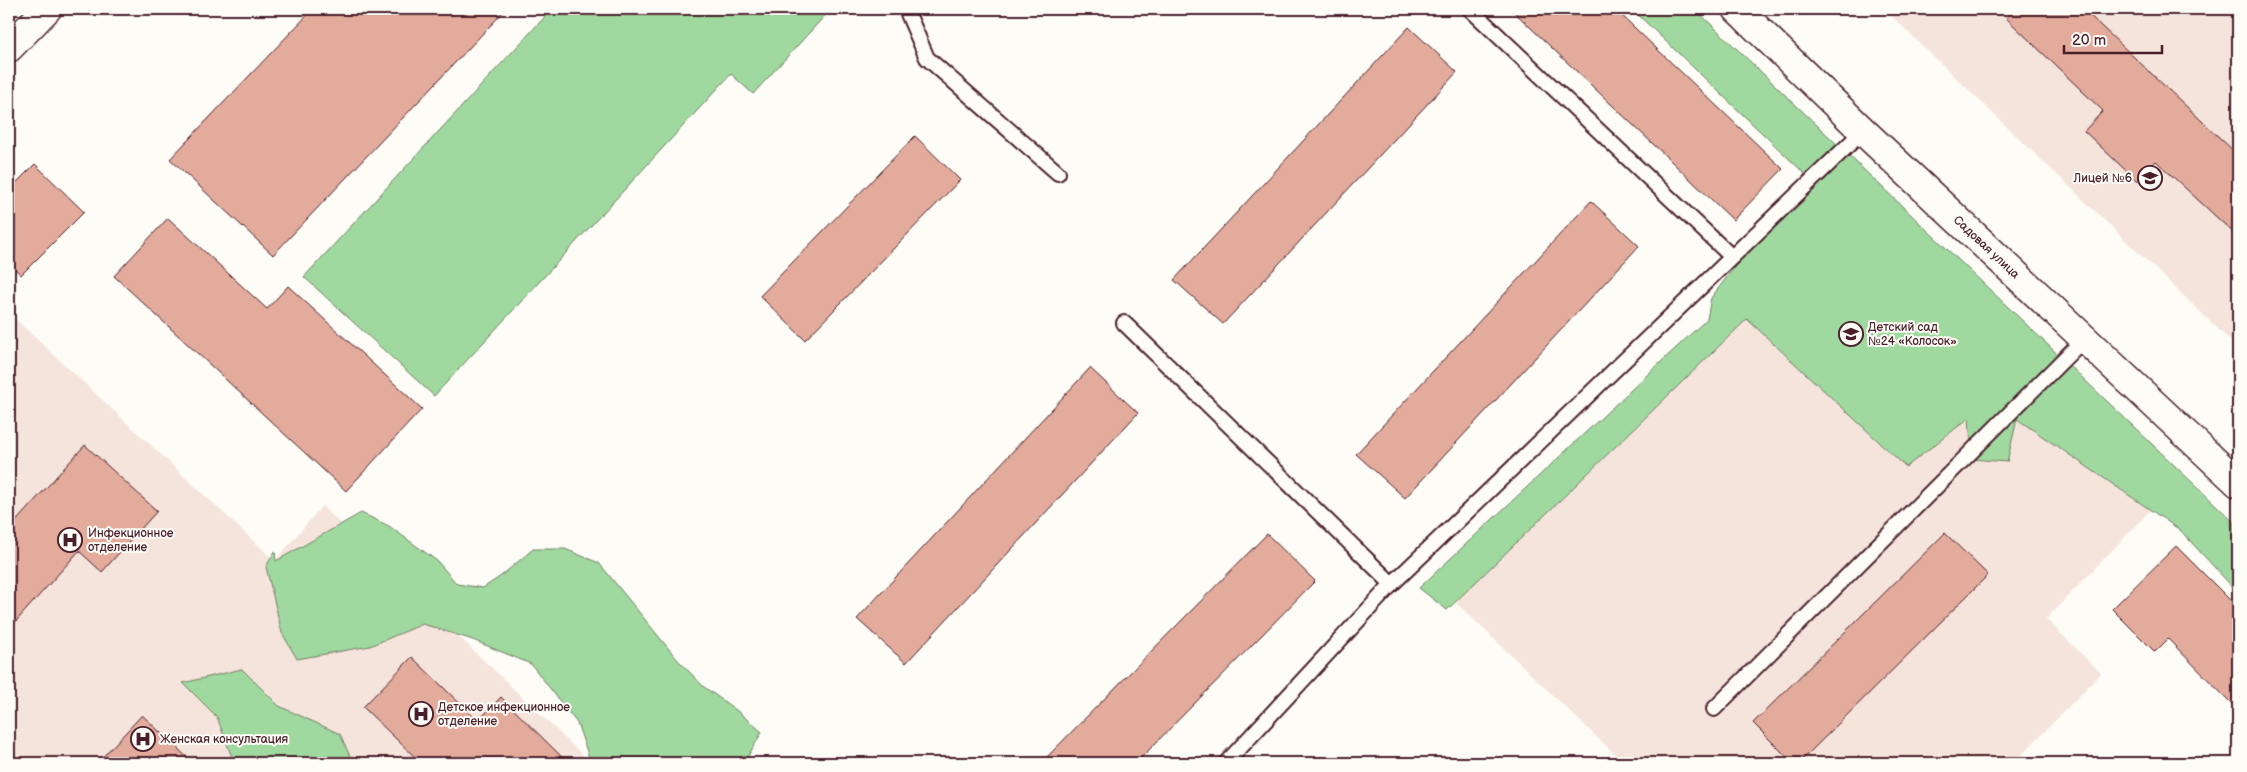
<svg xmlns="http://www.w3.org/2000/svg" width="2247" height="772" font-family="'Balsamiq Sans',sans-serif">
<style>
.built{fill:#f5e4dc}
.green{fill:#9fd99f;stroke:#747c65}
.building{fill:#e3ab9c;stroke:#4a1f2b}
.lines{fill:none;stroke-linecap:round;stroke-linejoin:round}
.service-casing{stroke:#4a1f2b;stroke-width:18}
.tertiary-casing{stroke:#4a1f2b;stroke-width:31}
.secondary-casing{stroke:#4a1f2b;stroke-width:31}
.service{stroke:#fdfcf7;stroke-width:14}
.tertiary{stroke:#fdfcf7;stroke-width:28}
.secondary{stroke:#fdfcf7;stroke-width:28}
.labels{text-anchor:middle;dominant-baseline:central;stroke-width:4;stroke-linejoin:round;paint-order:stroke}
.poi-label{font-size:12px;fill:#4a1f2b;stroke:#fdfcf7;text-anchor:start}
.street-label{font-size:12px;fill:#4a1f2b;stroke:#fdfcf7}
</style>
<rect width="100%" height="100%" fill="#fdfcf7"/>
<filter id="ink" filterUnits="userSpaceOnUse"><feTurbulence type="fractalNoise" baseFrequency=".02" numOctaves="2"/><feDisplacementMap in="SourceGraphic" scale="10" xChannelSelector="R" yChannelSelector="G"/><feConvolveMatrix kernelMatrix="1 2 1 2 8 2 1 2 1" color-interpolation-filters="sRGB"/></filter>
<g filter="url(#ink)">
<g class="built">
<polygon points="1884,9 2238,9 2238,348"/>
<polygon points="1845,178 2170,490 2046,619 2101,673 2014,763 1624,763 1445,592"/>
<polygon points="9,313 275,561 322,506 591,763 9,763"/>
</g>
<g class="green">
<polygon points="552,9 831,9 753,94 731,74 434,396 304,277"/>
<polygon points="1632,9 1695,9 2238,526 2238,593 2180,530 2017,419 2007,462 1972,459 1969,418 1906,467 1747,319 1447,610 1419,588 1707,319 1711,298 1805,174"/>
<polygon points="361,513 389,526 437,561 457,584 483,588 501,576 533,549 565,549 599,563 677,659 704,687 736,710 762,732 744,763 591,763 577,723 531,664 473,640 423,624 370,646 297,659 282,633 266,567 275,551 276,561"/>
<polygon points="242,669 279,706 340,734 353,763 234,763 217,717 183,683"/>
</g>
<g class="building">
<polygon points="313,9 506,9 273,255 170,159"/>
<polygon points="1511,9 1615,9 1783,169 1733,220"/>
<polygon points="2015,9 2086,9 2085,11 2238,155 2238,237 2156,161 2137,181 2084,131 2103,111 2006,18"/>
<polygon points="1409,27 1457,72 1223,324 1174,280"/>
<polygon points="915,136 960,180 805,340 760,296"/>
<polygon points="35,164 84,212 21,275 9,263 9,190"/>
<polygon points="1591,201 1639,246 1405,498 1356,454"/>
<polygon points="168,218 267,309 288,286 422,409 346,491 114,276"/>
<polygon points="1090,368 1138,413 906,663 857,619"/>
<polygon points="85,445 157,511 102,572 79,551 9,629 9,529"/>
<polygon points="1945,533 1988,575 1799,763 1793,763 1753,723"/>
<polygon points="1267,534 1315,581 1136,763 1041,763"/>
<polygon points="2176,546 2238,608 2238,710 2168,639 2155,652 2112,609"/>
<polygon points="412,657 478,721 501,697 568,763 421,763 363,707"/>
<polygon points="142,715 193,763 97,763"/>
</g>
<g class="lines">
<defs>
<g id="service">
<polyline points="906,9 927,58 1058,173"/>
<polyline points="1470,9 1732,257"/>
<polyline points="1124,323 1392,584"/>
<polyline points="1714,709 2085,338"/>
<polyline points="1226,763 1392,584 1863,131"/>
</g>
<g id="tertiary">
<path id="s1" d="M1737,9L1863,131L2238,483"/>
</g>
<polyline id="secondary" points="9,48 47,9"/>
</defs>
<use href="#service" class="service-casing"/>
<use href="#tertiary" class="tertiary-casing"/>
<use href="#secondary" class="secondary-casing"/>
<use href="#service" class="service"/>
<use href="#tertiary" class="tertiary"/>
<use href="#secondary" class="secondary"/>
</g>
</g>
<defs>
<symbol id="school-ring" viewBox="-11 -11 22 22"><circle r="9.5" fill="#fdfcf7" stroke="#4a1f2b" stroke-width="1.5"/><path d="M0-5L7-2L0 1L-7-2ZM-4 1L0 2.5L4 1V4Q0 6-4 4Z" fill="#4a1f2b"/></symbol>
<symbol id="hospital-ring" viewBox="-11 -11 22 22"><circle r="9.5" fill="#fdfcf7" stroke="#4a1f2b" stroke-width="1.5"/><path d="M-5-5h3v3.5h4V-5h3V5h-3V1.5h-4V5h-3Z" fill="#4a1f2b"/></symbol>
</defs>
<g fill-rule="evenodd">
<use href="#school-ring" x="2136" y="164" width="28" height="28"/>
<use href="#school-ring" x="1837" y="320" width="28" height="28"/>
<use href="#hospital-ring" x="56" y="526" width="28" height="28"/>
<use href="#hospital-ring" x="407" y="700" width="28" height="28"/>
<use href="#hospital-ring" x="129" y="725" width="28" height="28"/>
</g>
<g class="labels">
<g class="poi-label">
<text x="2132" y="178" text-anchor="end">Лицей №6</text>
<text x="1868" y="327">Детский сад<tspan x="1868" dy="14">№24 «Колосок»</tspan></text>
<text x="88" y="533">Инфекционное<tspan x="88" dy="14">отделение</tspan></text>
<text x="438" y="707">Детское инфекционное<tspan x="438" dy="14">отделение</tspan></text>
<text x="160" y="739">Женская консультация</text>
</g>
<g class="street-label">
<text stroke="none"><textPath href="#s1" startOffset="345">Садовая улица</textPath></text>
</g>
</g>
<rect width="2247" height="772" fill="none" stroke="#fdfcf7" stroke-width="30"/>
<rect x="15" y="15" width="2217" height="742" fill="none" stroke="#4a1f2b" stroke-width="2" filter="url(#ink)"/>
<path d="M2064 45v8h98v-8" fill="none" stroke="#4a1f2b" stroke-width="2.5"/>
<text x="2072" y="45" font-size="15" fill="#4a1f2b" stroke="#fdfcf7" stroke-width="4" paint-order="stroke">20 m</text>
</svg>
